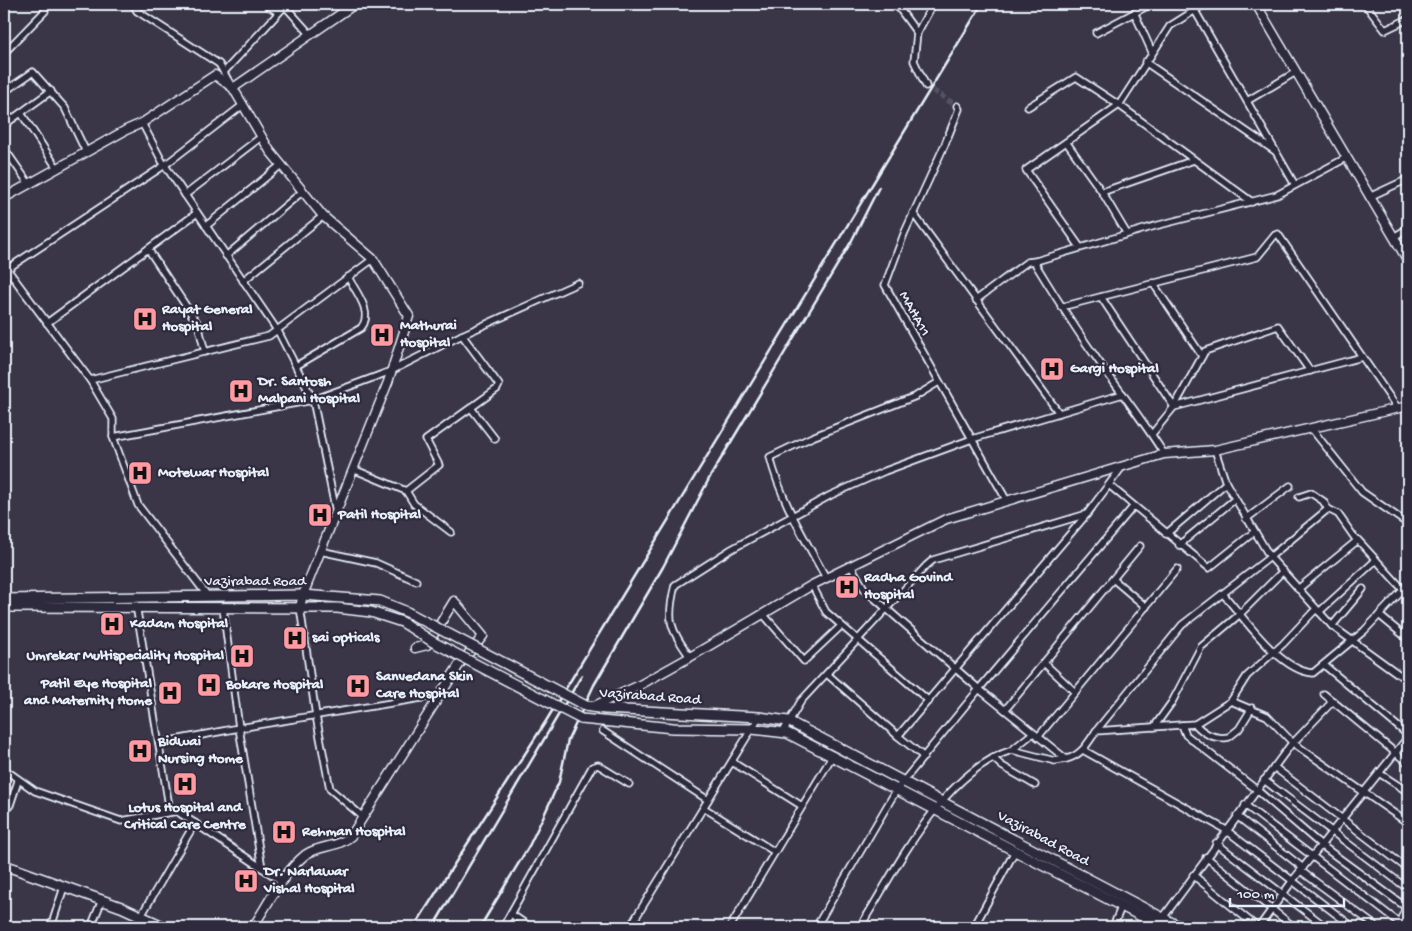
<svg xmlns="http://www.w3.org/2000/svg" width="1412" height="931" font-family="'Gochi Hand',sans-serif">
<style>
.lines{fill:none;stroke-linecap:round;stroke-linejoin:round}
.minor-tunnel{stroke:#545262;stroke-width:5.5;stroke-dasharray:5.5 3;stroke-linecap:butt}
.minor-casing{stroke:#e8f1f8;stroke-width:9}
.tertiary-casing{stroke:#e8f1f8;stroke-width:11}
.secondary-casing{stroke:#e8f1f8;stroke-width:12}
.primary-casing{stroke:#e8f1f8;stroke-width:12}
.minor{stroke:#2f2a3d;stroke-width:5.5}
.tertiary{stroke:#2f2a3d;stroke-width:8}
.secondary{stroke:#2f2a3d;stroke-width:9}
.primary{stroke:#2f2a3d;stroke-width:9}
.rail{stroke:#e8f1f8;stroke-width:2.5}
.primary-bridge-casing{stroke:#e8f1f8;stroke-width:12;stroke-linecap:butt}
.primary-bridge{stroke:#2f2a3d;stroke-width:9}
.labels{text-anchor:middle;dominant-baseline:central;stroke-width:4.5;stroke-linejoin:round;paint-order:stroke}
.poi-label{font-size:15px;font-weight:bold;fill:#e8f1f8;stroke:#2f2a3d;text-anchor:start}
.street-label{font-size:15px;fill:#e8f1f8;stroke:#2f2a3d}
</style>
<rect width="100%" height="100%" fill="#3a3648"/>
<filter id="ink" filterUnits="userSpaceOnUse"><feTurbulence type="fractalNoise" baseFrequency=".02" numOctaves="2"/><feDisplacementMap in="SourceGraphic" scale="10" xChannelSelector="R" yChannelSelector="G"/><feConvolveMatrix kernelMatrix="1 2 1 2 8 2 1 2 1" color-interpolation-filters="sRGB"/></filter>
<g filter="url(#ink)">
<g class="lines">
<polyline class="minor-tunnel" points="926,86 957,106"/>
<defs>
<g id="minor">
<polyline points="133,4 137,11 219,64 231,85"/>
<polyline points="265,4 278,12"/>
<polyline points="896,4 917,33 914,61 926,86"/>
<polyline points="1365,4 1385,30 1408,19"/>
<polyline points="1194,9 1295,185"/>
<polyline points="1134,12 1152,52"/>
<polyline points="917,33 933,4"/>
<polyline points="1096,33 1151,4"/>
<polyline points="4,53 45,11"/>
<polyline points="1145,62 1275,151"/>
<polyline points="224,72 285,6 311,35"/>
<polyline points="4,92 33,72 65,108 86,152"/>
<polyline points="1247,101 1296,72"/>
<polyline points="957,106 959,109 945,144 904,234 885,285 1007,501"/>
<polyline points="1028,107 1076,77 1119,105 1170,26 1205,4"/>
<polyline points="21,113 57,168"/>
<polyline points="142,123 162,161 279,333 313,400 336,512"/>
<polyline points="4,125 51,91"/>
<polyline points="1067,143 1102,192"/>
<polyline points="4,148 29,184"/>
<polyline points="185,195 261,137"/>
<polyline points="1369,197 1408,179"/>
<polyline points="913,213 1059,413"/>
<polyline points="206,226 281,165"/>
<polyline points="1127,234 1102,192 1194,160"/>
<polyline points="1394,237 1408,228"/>
<polyline points="1080,247 1026,170 1119,105 1252,202"/>
<polyline points="148,249 198,324 205,352"/>
<polyline points="226,256 303,191"/>
<polyline points="243,281 323,216"/>
<polyline points="1153,283 1202,356"/>
<polyline points="1101,297 1174,407 1205,351 1278,326 1310,371"/>
<polyline points="976,300 1027,262 1036,261"/>
<polyline points="1061,307 1257,257 1275,235 1278,234 1398,409"/>
<polyline points="47,323 197,213"/>
<path d="M296,366L361,328C374,313 356,292 348,277"/>
<polyline points="90,380 7,269 165,165 243,105"/>
<polyline points="471,408 495,439"/>
<polyline points="1311,428 1362,492 1408,524"/>
<polyline points="1152,434 1174,407 1362,357"/>
<polyline points="113,437 113,419 90,380 269,336 373,259"/>
<path d="M1164,454C1143,420 1118,389 1095,356C1074,327 1055,296 1036,265V261L1155,226L1277,195L1346,158"/>
<polyline points="353,469 406,491 414,504 451,532"/>
<polyline points="1109,485 1209,568 1254,532"/>
<polyline points="406,491 439,465 426,440 497,389 499,385 462,335"/>
<polyline points="1299,497 1311,493 1323,501 1328,509 1338,514 1357,541"/>
<polyline points="1328,509 1270,557 1332,626 1408,681"/>
<polyline points="1246,519 1290,486"/>
<polyline points="1166,534 1226,483"/>
<polyline points="1179,545 1235,499"/>
<polyline points="320,551 376,563 416,581"/>
<polyline points="851,566 865,590 979,689 1133,507"/>
<path d="M826,578C805,539 781,501 770,457L812,437L916,396L939,382"/>
<polyline points="1113,579 1146,607"/>
<polyline points="812,585 826,612 929,701"/>
<polyline points="1298,589 1358,540 1408,595"/>
<polyline points="207,595 138,505 113,437 313,400 391,371 462,335 578,283"/>
<path d="M1224,595C1244,618 1280,671 1313,673L1364,631L1403,590"/>
<polyline points="136,605 169,806 283,882"/>
<polyline points="300,607 316,716 330,789 363,817"/>
<polyline points="1319,612 1376,560"/>
<polyline points="763,614 804,661 841,626"/>
<polyline points="1379,615 1408,639"/>
<polyline points="1332,626 1363,589"/>
<path d="M690,657C670,628 666,621 675,585L730,550L831,495L885,471L972,439L1123,394"/>
<polyline points="1044,663 1075,692"/>
<polyline points="1324,665 1408,735"/>
<polyline points="827,674 898,736"/>
<polyline points="1324,694 1408,763"/>
<polyline points="1231,701 1247,676 1283,644 1316,609"/>
<polyline points="1005,710 1140,546"/>
<path d="M1195,724C1204,734 1215,740 1229,737L1239,729L1252,708"/>
<polyline points="1182,725 1186,735 1257,790 1321,845 1407,908"/>
<polyline points="1154,727 1172,702 1201,647 1240,614 1283,571"/>
<polyline points="603,731 708,800"/>
<polyline points="1096,731 1182,625 1270,557 1226,483 1215,450"/>
<polyline points="783,732 801,701 926,566 933,560 1087,514 1122,467"/>
<polyline points="1038,737 1177,569"/>
<polyline points="159,743 239,728 223,608"/>
<polyline points="1293,743 1333,701"/>
<polyline points="1012,750 1033,733"/>
<polyline points="1083,750 1226,830 1353,927"/>
<polyline points="924,757 898,736 1087,514"/>
<polyline points="993,758 1002,766 1035,785"/>
<polyline points="732,762 802,806"/>
<polyline points="1274,767 1408,869"/>
<polyline points="4,769 35,791 121,821 178,811"/>
<polyline points="1379,773 1408,792"/>
<polyline points="1264,780 1408,889"/>
<polyline points="1245,805 1401,924"/>
<polyline points="704,808 775,852"/>
<polyline points="4,812 10,805 18,781"/>
<polyline points="1237,816 1303,868"/>
<polyline points="1216,843 1326,927"/>
<polyline points="1206,857 1294,927"/>
<polyline points="262,868 239,728 440,695"/>
<polyline points="1301,871 1377,927"/>
<polyline points="1193,875 1257,927"/>
<polyline points="511,914 530,927"/>
<polyline points="141,916 195,823"/>
<polyline points="1162,919 1292,743"/>
<polyline points="51,927 64,887"/>
<polyline points="91,927 102,900"/>
<polyline points="503,927 592,767 598,765 629,784"/>
<polyline points="630,927 759,717"/>
<polyline points="730,927 833,755"/>
<path d="M816,927L897,789L979,689L1066,759C1081,756 1088,743 1096,731L1195,724L1231,701L1267,716L1293,743L1408,823"/>
<path d="M860,927C897,868 942,772 1012,750L1055,761L1066,759"/>
<polyline points="974,927 1015,851"/>
<polyline points="1113,927 1122,905"/>
<polyline points="1259,927 1293,880 1408,737"/>
</g>
<g id="tertiary">
<polyline points="1256,4 1408,261"/>
<polyline points="233,88 355,4"/>
<polyline points="4,198 126,130 142,123 215,75 233,88 270,151 323,216 373,259 409,316 388,382 303,595 300,607"/>
<polyline points="592,707 638,686 690,657 812,585 946,519 1164,454 1215,450 1408,406"/>
<path d="M253,927C268,904 283,873 305,855C319,845 338,848 351,836L459,665L483,636L454,601L427,645L415,648"/>
<polyline points="1399,927 1408,905"/>
</g>
<polyline id="secondary" points="4,865 121,907 165,927"/>
<g id="primary">
<polyline points="4,599 303,595 380,601 407,612"/>
<polyline points="4,607 337,608 371,612 402,622"/>
<polyline points="586,706 605,709 759,717 788,721 1180,927"/>
<polyline points="581,719 673,728 752,729 787,733 1162,927"/>
</g>
</defs>
<use href="#minor" class="minor-casing"/>
<use href="#tertiary" class="tertiary-casing"/>
<use href="#secondary" class="secondary-casing"/>
<use href="#primary" class="primary-casing"/>
<use href="#minor" class="minor"/>
<use href="#tertiary" class="tertiary"/>
<use href="#secondary" class="secondary"/>
<use href="#primary" class="primary"/>
<g class="rail">
<polyline points="414,927 546,721 982,4"/>
<polyline points="433,927 582,675"/>
<polyline points="480,927 529,846 545,813 559,782 568,740 594,685 663,567 710,477 851,242 879,187"/>
</g>
<defs>
<g id="primary-bridge">
<polyline points="407,612 586,706"/>
<polyline points="402,622 433,642 581,719"/>
</g>
</defs>
<use href="#primary-bridge" class="primary-bridge-casing"/>
<use href="#primary-bridge" class="primary-bridge"/>
</g>
</g>
<defs>
<symbol id="hospital-square" viewBox="-11 -11 22 22"><rect x="-9" y="-9" width="18" height="18" rx="4" fill="#ff9aa2" stroke="#2f2a3d"/><path d="M-5-5h3v3.5h4V-5h3V5h-3V1.5h-4V5h-3Z" fill="#111"/></symbol>
</defs>
<g fill-rule="evenodd">
<use href="#hospital-square" x="131" y="305" width="28" height="28"/>
<use href="#hospital-square" x="368" y="321" width="28" height="28"/>
<use href="#hospital-square" x="1038" y="355" width="28" height="28"/>
<use href="#hospital-square" x="227" y="377" width="28" height="28"/>
<use href="#hospital-square" x="126" y="459" width="28" height="28"/>
<use href="#hospital-square" x="306" y="501" width="28" height="28"/>
<use href="#hospital-square" x="833" y="573" width="28" height="28"/>
<use href="#hospital-square" x="98" y="610" width="28" height="28"/>
<use href="#hospital-square" x="281" y="624" width="28" height="28"/>
<use href="#hospital-square" x="228" y="642" width="28" height="28"/>
<use href="#hospital-square" x="195" y="671" width="28" height="28"/>
<use href="#hospital-square" x="344" y="672" width="28" height="28"/>
<use href="#hospital-square" x="156" y="679" width="28" height="28"/>
<use href="#hospital-square" x="126" y="737" width="28" height="28"/>
<use href="#hospital-square" x="171" y="770" width="28" height="28"/>
<use href="#hospital-square" x="270" y="818" width="28" height="28"/>
<use href="#hospital-square" x="232" y="867" width="28" height="28"/>
</g>
<g class="labels">
<g class="poi-label">
<text x="162" y="310">Rayat General<tspan x="162" dy="17">Hospital</tspan></text>
<text x="400" y="326">Mathurai<tspan x="400" dy="17">Hospital</tspan></text>
<text x="1070" y="369">Gargi Hospital</text>
<text x="258" y="382">Dr. Santosh<tspan x="258" dy="17">Malpani Hospital</tspan></text>
<text x="158" y="473">Motewar Hospital</text>
<text x="338" y="515">Patil Hospital</text>
<text x="864" y="578">Radha Govind<tspan x="864" dy="17">Hospital</tspan></text>
<text x="130" y="624">Kadam Hospital</text>
<text x="312" y="638">sai opticals</text>
<text x="224" y="656" text-anchor="end">Umrekar Multispeciality Hospital</text>
<text x="376" y="677">Sanvedana Skin<tspan x="376" dy="17">Care Hospital</tspan></text>
<text x="152" y="684" text-anchor="end">Patil Eye Hospital<tspan x="152" dy="17">and Maternity Home</tspan></text>
<text x="226" y="685">Bokare Hospital</text>
<text x="158" y="742">Bidwai<tspan x="158" dy="17">Nursing Home</tspan></text>
<text x="185" y="808" text-anchor="middle">Lotus Hospital and<tspan x="185" dy="17">Critical Care Centre</tspan></text>
<text x="302" y="832">Rehman Hospital</text>
<text x="264" y="872">Dr. Narlawar<tspan x="264" dy="17">Vishal Hospital</tspan></text>
</g>
<g class="street-label">
<text transform="translate(914 314) rotate(61)">MAHA11</text>
<text x="255" y="582">Vazirabad Road</text>
<text transform="translate(650 697) rotate(4)">Vazirabad Road</text>
<text transform="translate(1043 839) rotate(28)">Vazirabad Road</text>
</g>
</g>
<rect width="1412" height="931" fill="none" stroke="#2f2a3d" stroke-width="20"/>
<rect x="10" y="10" width="1392" height="911" fill="none" stroke="#e8f1f8" stroke-width="2" filter="url(#ink)"/>
<path d="M1230 898v8h114v-8" fill="none" stroke="#e8f1f8" stroke-width="2.5"/>
<text x="1237" y="898" font-size="15" fill="#e8f1f8" stroke="#2f2a3d" stroke-width="4" paint-order="stroke">100 m</text>
</svg>
